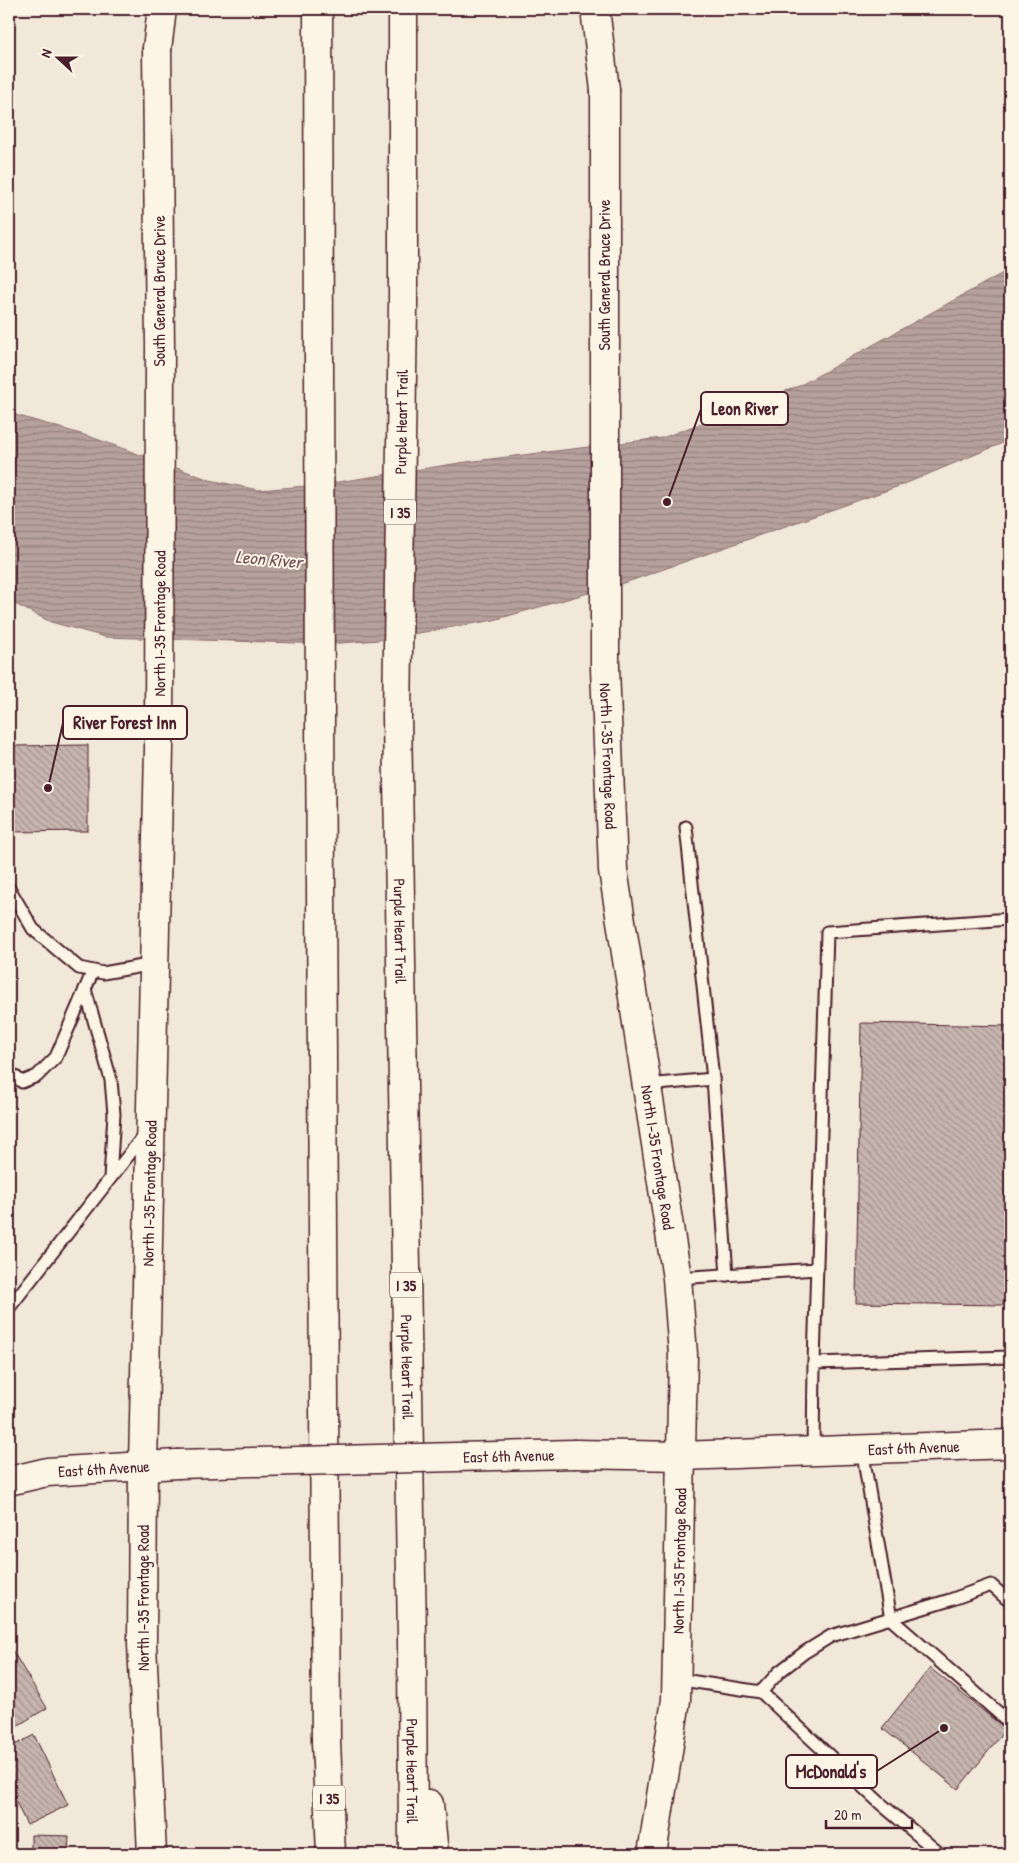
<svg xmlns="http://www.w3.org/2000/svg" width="1019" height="1863" font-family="'Patrick Hand',sans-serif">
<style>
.water{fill:url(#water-rules);stroke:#8b6d6f}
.building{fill:url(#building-back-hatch);stroke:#4a1f2b}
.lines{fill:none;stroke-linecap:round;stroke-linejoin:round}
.service-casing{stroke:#4a1f2b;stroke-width:15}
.secondary-casing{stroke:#4a1f2b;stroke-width:31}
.motorway-casing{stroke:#4a1f2b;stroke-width:31}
.service{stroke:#fcf5e5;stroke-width:11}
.secondary{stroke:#fcf5e5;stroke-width:28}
.motorway{stroke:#fcf5e5;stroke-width:28}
.secondary-bridge-casing{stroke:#4a1f2b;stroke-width:31;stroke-linecap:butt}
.secondary-bridge{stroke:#fcf5e5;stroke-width:28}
.labels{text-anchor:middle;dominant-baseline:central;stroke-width:4;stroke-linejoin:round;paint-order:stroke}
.shield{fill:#fcf5e5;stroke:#7f5f63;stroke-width:1}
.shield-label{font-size:15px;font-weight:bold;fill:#4a1f2b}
.street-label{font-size:16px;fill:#4a1f2b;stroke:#fcf5e5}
.water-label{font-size:18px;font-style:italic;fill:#704c53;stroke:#fcf5e5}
.leader{fill:none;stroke:#4a1f2b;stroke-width:2}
.callout-dot{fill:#4a1f2b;stroke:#fcf5e5;stroke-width:2}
.callout{fill:#fcf5e5;stroke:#4a1f2b;stroke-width:2}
.callout-label{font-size:18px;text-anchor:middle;font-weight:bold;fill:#4a1f2b}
</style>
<defs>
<pattern id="water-rules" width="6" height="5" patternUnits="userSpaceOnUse" patternTransform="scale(1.25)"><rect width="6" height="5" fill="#b6a19c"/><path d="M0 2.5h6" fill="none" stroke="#96837f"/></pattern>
<pattern id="building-back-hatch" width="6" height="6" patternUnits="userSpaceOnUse" patternTransform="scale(1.25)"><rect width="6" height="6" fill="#c7b6af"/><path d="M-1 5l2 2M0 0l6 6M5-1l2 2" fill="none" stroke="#a4938f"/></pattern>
</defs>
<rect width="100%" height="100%" fill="#f1e8da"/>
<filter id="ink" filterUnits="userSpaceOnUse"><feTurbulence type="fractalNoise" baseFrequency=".02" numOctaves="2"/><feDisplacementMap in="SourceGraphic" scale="10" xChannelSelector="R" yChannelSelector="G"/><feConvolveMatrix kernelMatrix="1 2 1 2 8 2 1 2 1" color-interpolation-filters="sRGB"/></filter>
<g filter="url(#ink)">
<polygon class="water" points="1010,269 1010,440 902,485 630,581 494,620 378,640 329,644 105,637 51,622 9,601 9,413 91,437 210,480 258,490 319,485 466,462 662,438 799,386"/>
<g class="building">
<polygon points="88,745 88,831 9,832 9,746"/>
<polygon points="861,1023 1010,1026 1004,1305 856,1303"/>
<polygon points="9,1645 47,1708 12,1729 9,1723"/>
<polygon points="930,1668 1006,1729 958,1789 882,1728"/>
<polygon points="34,1735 68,1805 27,1825 9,1788 9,1748"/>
<polygon points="31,1835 69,1836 68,1854 31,1854"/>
</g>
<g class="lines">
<defs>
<g id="service">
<polyline points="686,827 713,1079"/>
<polyline points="9,888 33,929 79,968 103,973 154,964"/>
<polyline points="85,989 111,1080 114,1114 110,1178"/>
<polyline points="9,1072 22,1082 37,1076 56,1057 93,971"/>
<polyline points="647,1085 713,1079 727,1275"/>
<polyline points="677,1278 817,1269"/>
<polyline points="9,1308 145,1134"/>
<polyline points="814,1363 827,932 1010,919"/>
<polyline points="862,1449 891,1619 1010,1723"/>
<polyline points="813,1451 814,1363 1010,1357"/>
<polyline points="676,1679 761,1692 880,1803 940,1854"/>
<polyline points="761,1692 779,1672 805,1652 831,1636 950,1600 991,1585 1010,1602"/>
</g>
<g id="secondary">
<path id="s1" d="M605,90V668L613,870L677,1278L683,1354L676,1700L652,1854"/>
<path id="s2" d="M575,1454L681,1456L1010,1444"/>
<path id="s3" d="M9,1481L47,1472L177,1464"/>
<path id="s4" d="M152,1854L142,1644L143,1465L159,749L160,348L157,49"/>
</g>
<g id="motorway">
<polyline points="318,9 320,716 326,1742 331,1854"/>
<path id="s5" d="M403,9V307L397,717L412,1637L413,1854"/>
<polyline points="595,9 605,90"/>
<polyline points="157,49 162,9"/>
<polyline points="429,1804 434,1854"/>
</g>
</defs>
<use href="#service" class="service-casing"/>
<use href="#secondary" class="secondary-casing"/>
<use href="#motorway" class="motorway-casing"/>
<use href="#service" class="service"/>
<use href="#secondary" class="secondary"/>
<use href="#motorway" class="motorway"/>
<defs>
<g id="secondary-bridge">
<path id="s6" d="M177,1464L575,1454"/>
</g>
</defs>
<use href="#secondary-bridge" class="secondary-bridge-casing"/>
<use href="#secondary-bridge" class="secondary-bridge"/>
</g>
</g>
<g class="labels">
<g class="shield">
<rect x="384" y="499.5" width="32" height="25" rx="4"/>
<rect x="390" y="1272.5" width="32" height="25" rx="4"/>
<rect x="313" y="1785.5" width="32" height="25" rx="4"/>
</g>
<g class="shield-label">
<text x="400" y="512">I 35</text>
<text x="406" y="1285">I 35</text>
<text x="329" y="1798">I 35</text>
</g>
<g class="street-label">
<text transform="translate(604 275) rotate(-90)">South General Bruce Drive</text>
<text transform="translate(159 291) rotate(-90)">South General Bruce Drive</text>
<text transform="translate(401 422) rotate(-89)">Purple Heart Trail</text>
<text stroke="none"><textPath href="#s4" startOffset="1231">North I-35 Frontage Road</textPath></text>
<text stroke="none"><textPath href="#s1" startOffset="666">North I-35 Frontage Road</textPath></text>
<text stroke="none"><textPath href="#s5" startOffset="922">Purple Heart Trail</textPath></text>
<text stroke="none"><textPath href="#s1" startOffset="1071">North I-35 Frontage Road</textPath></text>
<text stroke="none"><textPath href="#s4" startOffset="661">North I-35 Frontage Road</textPath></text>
<text stroke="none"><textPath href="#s5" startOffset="1358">Purple Heart Trail</textPath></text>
<text stroke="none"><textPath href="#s2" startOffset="339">East 6th Avenue</textPath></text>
<text stroke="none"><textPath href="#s6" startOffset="332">East 6th Avenue</textPath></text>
<text stroke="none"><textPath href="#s3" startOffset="96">East 6th Avenue</textPath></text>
<text transform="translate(679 1561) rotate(-89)">North I-35 Frontage Road</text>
<text transform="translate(143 1598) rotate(-90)">North I-35 Frontage Road</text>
<text stroke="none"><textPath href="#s5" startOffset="1762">Purple Heart Trail</textPath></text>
</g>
<g class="water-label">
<text transform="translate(269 559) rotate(5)">Leon River</text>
</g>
</g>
<path class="leader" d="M667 502L701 409M48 788L63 723M944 1728L877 1771"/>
<g class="callout-dot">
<circle cx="667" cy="502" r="5"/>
<circle cx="48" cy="788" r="5"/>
<circle cx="944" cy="1728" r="5"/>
</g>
<g class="callout">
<rect x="701" y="392" width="87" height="33" rx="5"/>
<rect x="63" y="706" width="124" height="33" rx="5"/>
<rect x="786" y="1755" width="91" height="33" rx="5"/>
</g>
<g class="callout-label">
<text x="745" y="415">Leon River</text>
<text x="125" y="729">River Forest Inn</text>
<text x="831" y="1778">McDonald's</text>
</g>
<rect width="1019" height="1863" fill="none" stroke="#fcf5e5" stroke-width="30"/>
<rect x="15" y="15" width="989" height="1833" fill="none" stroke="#4a1f2b" stroke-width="2" filter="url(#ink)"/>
<g transform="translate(58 58) rotate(291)" stroke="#fcf5e5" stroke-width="4" paint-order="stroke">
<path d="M0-4L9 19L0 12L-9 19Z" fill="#4a1f2b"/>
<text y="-8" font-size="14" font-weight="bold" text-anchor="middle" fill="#4a1f2b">N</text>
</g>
<path d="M826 1820v8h86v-8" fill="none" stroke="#4a1f2b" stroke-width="2.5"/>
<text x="834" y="1820" font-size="15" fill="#4a1f2b" stroke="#fcf5e5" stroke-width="4" paint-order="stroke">20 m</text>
</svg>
